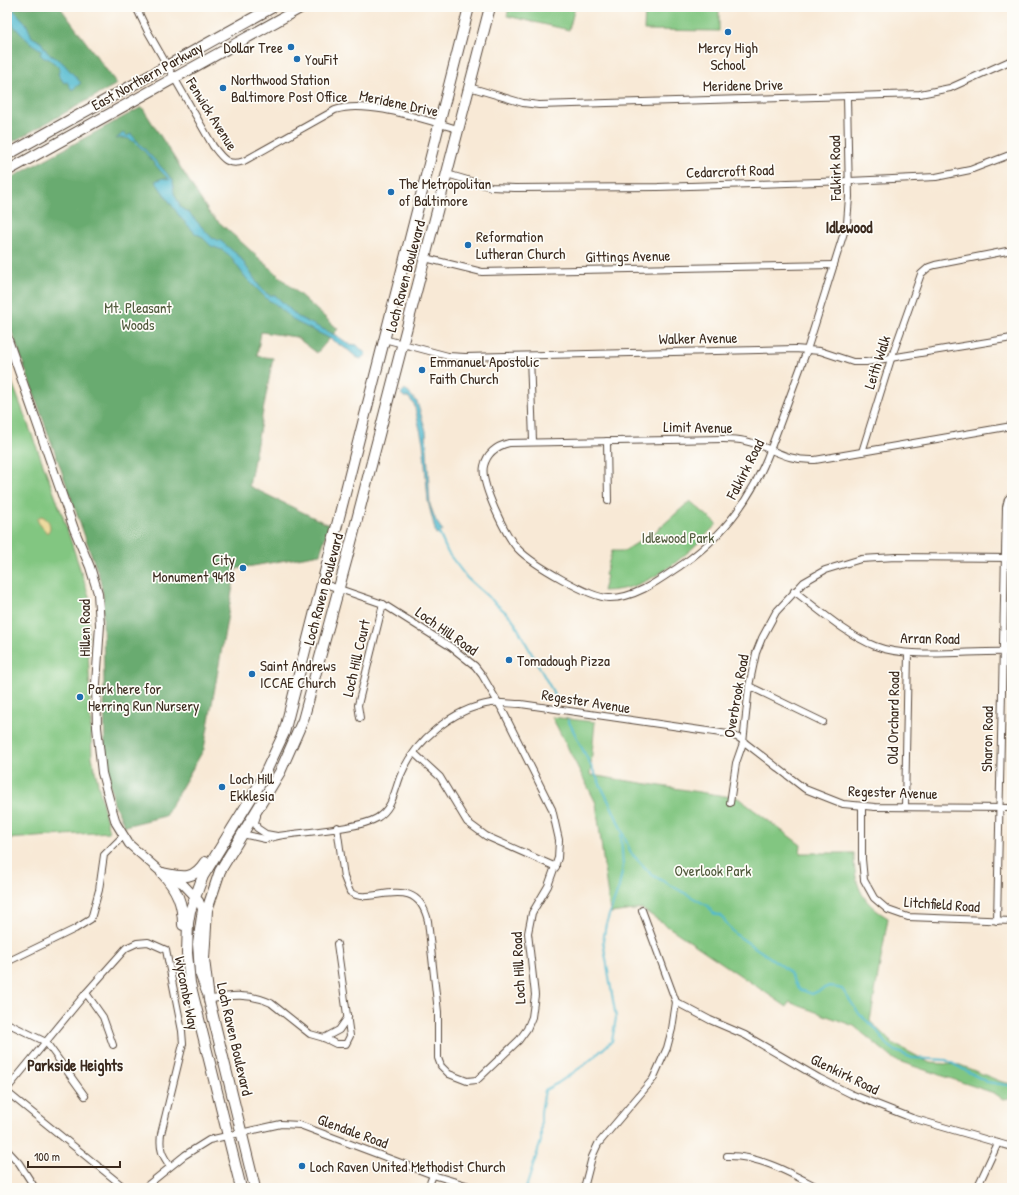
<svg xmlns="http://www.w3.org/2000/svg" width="1019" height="1195" font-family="'Patrick Hand',sans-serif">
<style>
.green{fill:#82c681;stroke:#5e7850}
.forest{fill:#69ab6f;stroke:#526a46}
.sand{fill:#eeda9e;stroke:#94825e}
.water{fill:#51bacf;stroke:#467276}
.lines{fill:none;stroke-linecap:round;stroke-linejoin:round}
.stream{stroke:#51bacf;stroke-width:2}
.minor-casing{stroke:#57473a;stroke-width:8}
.tertiary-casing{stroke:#57473a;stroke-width:10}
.primary-casing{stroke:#57473a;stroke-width:12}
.minor{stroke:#fff;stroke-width:6}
.tertiary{stroke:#fff;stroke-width:8}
.primary{stroke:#fff;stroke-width:10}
.poi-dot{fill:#1f6fb2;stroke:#fdfcf7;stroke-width:1.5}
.labels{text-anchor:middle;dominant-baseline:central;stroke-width:3.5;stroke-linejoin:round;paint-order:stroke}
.poi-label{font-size:15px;fill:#3b2a1e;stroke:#fdfcf7;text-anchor:start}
.street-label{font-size:15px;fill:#3b2a1e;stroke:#fdfcf7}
.park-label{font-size:15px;fill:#50593c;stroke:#fdfcf7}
.neighbourhood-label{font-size:16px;font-weight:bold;fill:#3b2a1e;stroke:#fdfcf7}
</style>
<rect width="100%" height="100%" fill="#fdfcf7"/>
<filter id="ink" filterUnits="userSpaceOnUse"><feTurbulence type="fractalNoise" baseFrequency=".025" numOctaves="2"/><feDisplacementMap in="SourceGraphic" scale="8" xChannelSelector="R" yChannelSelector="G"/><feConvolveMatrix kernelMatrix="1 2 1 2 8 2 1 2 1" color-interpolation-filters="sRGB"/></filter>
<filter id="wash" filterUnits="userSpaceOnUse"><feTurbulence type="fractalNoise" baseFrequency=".012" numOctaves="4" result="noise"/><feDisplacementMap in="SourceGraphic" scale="16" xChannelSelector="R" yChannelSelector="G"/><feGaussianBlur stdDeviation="0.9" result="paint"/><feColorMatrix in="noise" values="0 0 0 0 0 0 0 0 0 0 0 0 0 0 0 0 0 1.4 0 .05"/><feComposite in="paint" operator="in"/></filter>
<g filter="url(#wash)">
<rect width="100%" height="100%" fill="#f8e9d6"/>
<g class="green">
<polygon points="509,7 575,7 569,30 507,16"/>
<polygon points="645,7 719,7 719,31 644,30"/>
<polygon points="7,369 62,514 90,599 88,644 92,757 109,832 7,839"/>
<path d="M690,501L717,524C686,556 650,591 603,591L607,576L605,575L612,551H624L655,532Z"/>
<path d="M552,717L595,722L590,775L738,798L801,845L800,853H854C854,883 860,902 888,918L870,1021L892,1043L930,1063L960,1065L1002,1082L1012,1084V1098L1003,1099L994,1093L895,1060L854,1026L789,1002L787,1007L642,909L610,913L596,803Z"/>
</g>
<g class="forest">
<polygon points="7,7 60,7 117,84 7,145"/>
<polygon points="142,107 210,214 338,329 317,353 296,337 261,332 257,356 273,358 249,486 329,525 320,554 236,569 204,749 165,816 125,826 114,804 105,758 103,617 103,596 100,579 7,318 7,180"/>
</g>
<path class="sand" d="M41,516C47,518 50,522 50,529L47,533L38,522V518Z"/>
<g class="water">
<path d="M7,7H11L26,23L32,37L41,42L47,52L63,63L81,83L72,90L67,82L64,83L58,74L60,68L49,59L44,58L40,54L42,50C30,45 14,28 8,17C6,14 7,10 7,7Z"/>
<path d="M123,133L127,136L131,134L173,180L174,193L181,208L189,213L212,238L221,241L240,257L262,290L269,295H275L298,317L337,336L349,344L357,345L366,354L361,359L356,357L348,350L327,337L296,322L274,303L268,300L246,278L229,255L222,250L211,246L201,236L196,234L180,217L155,181L163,178L170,180C156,169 145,148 131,140C126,137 120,138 116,139Z"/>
<polygon points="405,389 417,402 426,431 430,505 436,521 443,531 436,534 428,501 423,442 414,404 408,397 404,397 401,394"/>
</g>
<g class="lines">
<g class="stream">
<polyline points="438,531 448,553 467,578 512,618 558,701"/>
<polyline points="568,720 614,812 631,853 652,875 708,906 713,913 721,916 735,934 781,965 789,972 799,989 812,994 829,986 842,989 860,1015 876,1029 885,1043 896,1051 912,1058 946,1060 987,1082 1012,1086"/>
<polyline points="526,1188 541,1141 541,1112 545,1090 558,1083 587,1063 612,1041 616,1018 603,941 606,924 619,887 623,867 621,835"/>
</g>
</g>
</g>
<g filter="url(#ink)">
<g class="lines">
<defs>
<g id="minor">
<path d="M136,7L147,30L213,146C222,158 228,167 244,161L335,110C367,99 424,120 458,129"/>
<polyline points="469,87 523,103 539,105 920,94 950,88 1012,60"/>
<path d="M847,96L849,197L847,223L807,350L772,445C755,493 726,534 683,564C662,578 637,598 610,598C591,599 531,563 518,549C506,536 480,484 484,466C487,453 497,446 509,443L723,439C731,439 738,439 745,441C772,447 784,461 815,460L1012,426"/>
<polyline points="447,174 491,187 515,188 658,187 849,181 936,177 970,170 1012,154"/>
<polyline points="425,258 482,272 834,265"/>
<polyline points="384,339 448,356 465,357 795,349 820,351 853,362 866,362 1012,338"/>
<polyline points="530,356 533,441"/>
<polyline points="607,441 608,501"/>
<polyline points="862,452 891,359 921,274 929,267 935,265 1012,250"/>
<path d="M322,583L383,604L451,647L475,666L482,675L503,711L552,809L559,840L558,858L548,886L532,913L528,933L535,995L532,1017L527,1029L519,1040L477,1080L467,1081L449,1074L441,1066L438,1058V1012L428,921C416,869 370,908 350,892L344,877L337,827"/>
<path d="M794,591C818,609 847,635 875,646C910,660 973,650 1012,652"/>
<polyline points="749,686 823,722"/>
<polyline points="360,718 358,705 383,604"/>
<polyline points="414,753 440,777 467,822 486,836 556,867"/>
<polyline points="730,803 736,763 743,743 749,686 756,653 762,638 776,612 804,582 825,570 861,559 896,557 1012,558"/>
<polyline points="862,806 862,859 864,880 874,898 888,910 908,917 1012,921"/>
<polyline points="905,807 908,653"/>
<polyline points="257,816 255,822 257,828 266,834 277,836"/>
<path d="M242,834L265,839L278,836C301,832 359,829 377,818C392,809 394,793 400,777C414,741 453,709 491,703C500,702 512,704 521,704L728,734L739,738L805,789L843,804L875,807L1012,808"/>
<polyline points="997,921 1006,507 1008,499 1012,495"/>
<polyline points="7,962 75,929 91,919 99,890 104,855 123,836"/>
<polyline points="86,993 103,1017 113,1045"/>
<path d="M209,1000C230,995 250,993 271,1003L310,1034L324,1038L336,1044H346L350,1036L337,944"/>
<polyline points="676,1002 710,1020 745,1035 819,1078 851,1094 912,1118 1012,1147"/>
<polyline points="7,1023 46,1042 85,1096"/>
<polyline points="324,1038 339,1030 348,1017"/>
<path d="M7,1089L86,993L126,948L137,943L148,942L166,950L182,1031L183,1044L161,1134C159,1149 162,1155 170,1166"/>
<polyline points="7,1092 125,1188"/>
<polyline points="7,1150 19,1163 35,1188"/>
<path d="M727,1156C759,1155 792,1174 819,1188"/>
<polyline points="144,1188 185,1155 209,1140 281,1124 300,1125 433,1175 476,1188"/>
<polyline points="428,1188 433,1175"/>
<polyline points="584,1188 592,1157 598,1144 653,1079 667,1048 672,1029 676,1002 642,910"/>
<polyline points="977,1188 998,1143"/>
</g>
<polyline id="tertiary" points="7,337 74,529 90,567 98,593 100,625 96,684 97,727 102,773 111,806 116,823 129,844 162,873 183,884 199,901 202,909 197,944 199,973 206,992"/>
<g id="primary">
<polyline points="7,155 273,7"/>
<polyline points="7,171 302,7"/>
<path d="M162,873C182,877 193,881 205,862"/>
<path d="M162,873C177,889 183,904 183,925"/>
<polyline points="241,1188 190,983 187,953 188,923 190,911 203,876 261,782 284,733 469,7"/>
<polyline points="255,1188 209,1000 204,959 207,910 220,871 280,772 303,720 347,558 490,7"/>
</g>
</defs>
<use href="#minor" class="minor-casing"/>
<use href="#tertiary" class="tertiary-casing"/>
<use href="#primary" class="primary-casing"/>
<use href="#minor" class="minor"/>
<use href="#tertiary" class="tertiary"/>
<use href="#primary" class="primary"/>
</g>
</g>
<g class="poi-dot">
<circle cx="728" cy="32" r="4"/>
<circle cx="291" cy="47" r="4"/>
<circle cx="297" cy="59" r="4"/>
<circle cx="223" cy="88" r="4"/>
<circle cx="391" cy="192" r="4"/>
<circle cx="468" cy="245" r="4"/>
<circle cx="422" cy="370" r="4"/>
<circle cx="243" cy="568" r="4"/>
<circle cx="509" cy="660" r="4"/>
<circle cx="252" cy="674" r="4"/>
<circle cx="80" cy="697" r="4"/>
<circle cx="222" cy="787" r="4"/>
<circle cx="302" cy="1166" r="4"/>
</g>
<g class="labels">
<g class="poi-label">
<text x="283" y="47" text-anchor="end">Dollar Tree</text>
<text x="728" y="47" text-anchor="middle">Mercy High<tspan x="728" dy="17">School</tspan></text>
<text x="305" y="59">YouFit</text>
<text x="231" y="79">Northwood Station<tspan x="231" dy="17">Baltimore Post Office</tspan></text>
<text x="399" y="183">The Metropolitan<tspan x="399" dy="17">of Baltimore</tspan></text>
<text x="476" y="236">Reformation<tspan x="476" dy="17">Lutheran Church</tspan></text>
<text x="430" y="361">Emmanuel Apostolic<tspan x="430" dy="17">Faith Church</tspan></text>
<text x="235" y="559" text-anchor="end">City<tspan x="235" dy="17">Monument 9418</tspan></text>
<text x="517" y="660">Tomadough Pizza</text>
<text x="260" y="665">Saint Andrews<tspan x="260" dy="17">ICCAE Church</tspan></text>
<text x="88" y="688">Park here for<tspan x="88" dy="17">Herring Run Nursery</tspan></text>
<text x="230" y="778">Loch Hill<tspan x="230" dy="17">Ekklesia</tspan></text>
<text x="310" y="1166">Loch Raven United Methodist Church</text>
</g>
<g class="street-label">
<text transform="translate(147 76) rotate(-29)">East Northern Parkway</text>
<text transform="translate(743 85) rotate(-1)">Meridene Drive</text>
<text transform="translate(399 103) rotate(12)">Meridene Drive</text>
<text transform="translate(212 114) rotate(58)">Fenwick Avenue</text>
<text transform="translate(835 168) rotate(-91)">Falkirk Road</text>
<text transform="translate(730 171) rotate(-2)">Cedarcroft Road</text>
<text transform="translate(628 256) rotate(-1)">Gittings Avenue</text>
<text transform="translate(405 276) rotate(-75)">Loch Raven Boulevard</text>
<text transform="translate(698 338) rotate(-1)">Walker Avenue</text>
<text transform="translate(877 362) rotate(-72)">Leith Walk</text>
<text transform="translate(698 427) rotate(1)">Limit Avenue</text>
<text transform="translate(745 469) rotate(-63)">Falkirk Road</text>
<text transform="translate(323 589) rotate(-75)">Loch Raven Boulevard</text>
<text transform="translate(84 628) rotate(-90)">Hillen Road</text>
<text transform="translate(447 631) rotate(35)">Loch Hill Road</text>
<text transform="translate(930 638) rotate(1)">Arran Road</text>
<text transform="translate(356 658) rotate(-77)">Loch Hill Court</text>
<text transform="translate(736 696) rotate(-80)">Overbrook Road</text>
<text transform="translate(586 701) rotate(9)">Regester Avenue</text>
<text transform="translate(893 718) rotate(-89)">Old Orchard Road</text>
<text transform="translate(987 739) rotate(-89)">Sharon Road</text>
<text transform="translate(893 792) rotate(2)">Regester Avenue</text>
<text transform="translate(942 904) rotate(4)">Litchfield Road</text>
<text transform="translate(518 968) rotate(-93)">Loch Hill Road</text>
<text transform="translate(187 993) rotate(79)">Wycombe Way</text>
<text transform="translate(235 1039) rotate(77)">Loch Raven Boulevard</text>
<text transform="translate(845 1074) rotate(26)">Glenkirk Road</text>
<text transform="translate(353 1131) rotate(20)">Glendale Road</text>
</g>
<g class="park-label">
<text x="138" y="307">Mt. Pleasant<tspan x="138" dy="17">Woods</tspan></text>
<text x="678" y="537">Idlewood Park</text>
<text x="713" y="870">Overlook Park</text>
</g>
<g class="neighbourhood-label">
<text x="849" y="227">Idlewood</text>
<text x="75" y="1065">Parkside Heights</text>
</g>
</g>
<rect width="1019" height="1195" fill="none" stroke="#fdfcf7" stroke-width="24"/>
<path d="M28 1161v6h92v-6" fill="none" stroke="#3b2a1e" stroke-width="2"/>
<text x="34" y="1161" font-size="12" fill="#3b2a1e" stroke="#fdfcf7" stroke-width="3" paint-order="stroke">100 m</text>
</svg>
